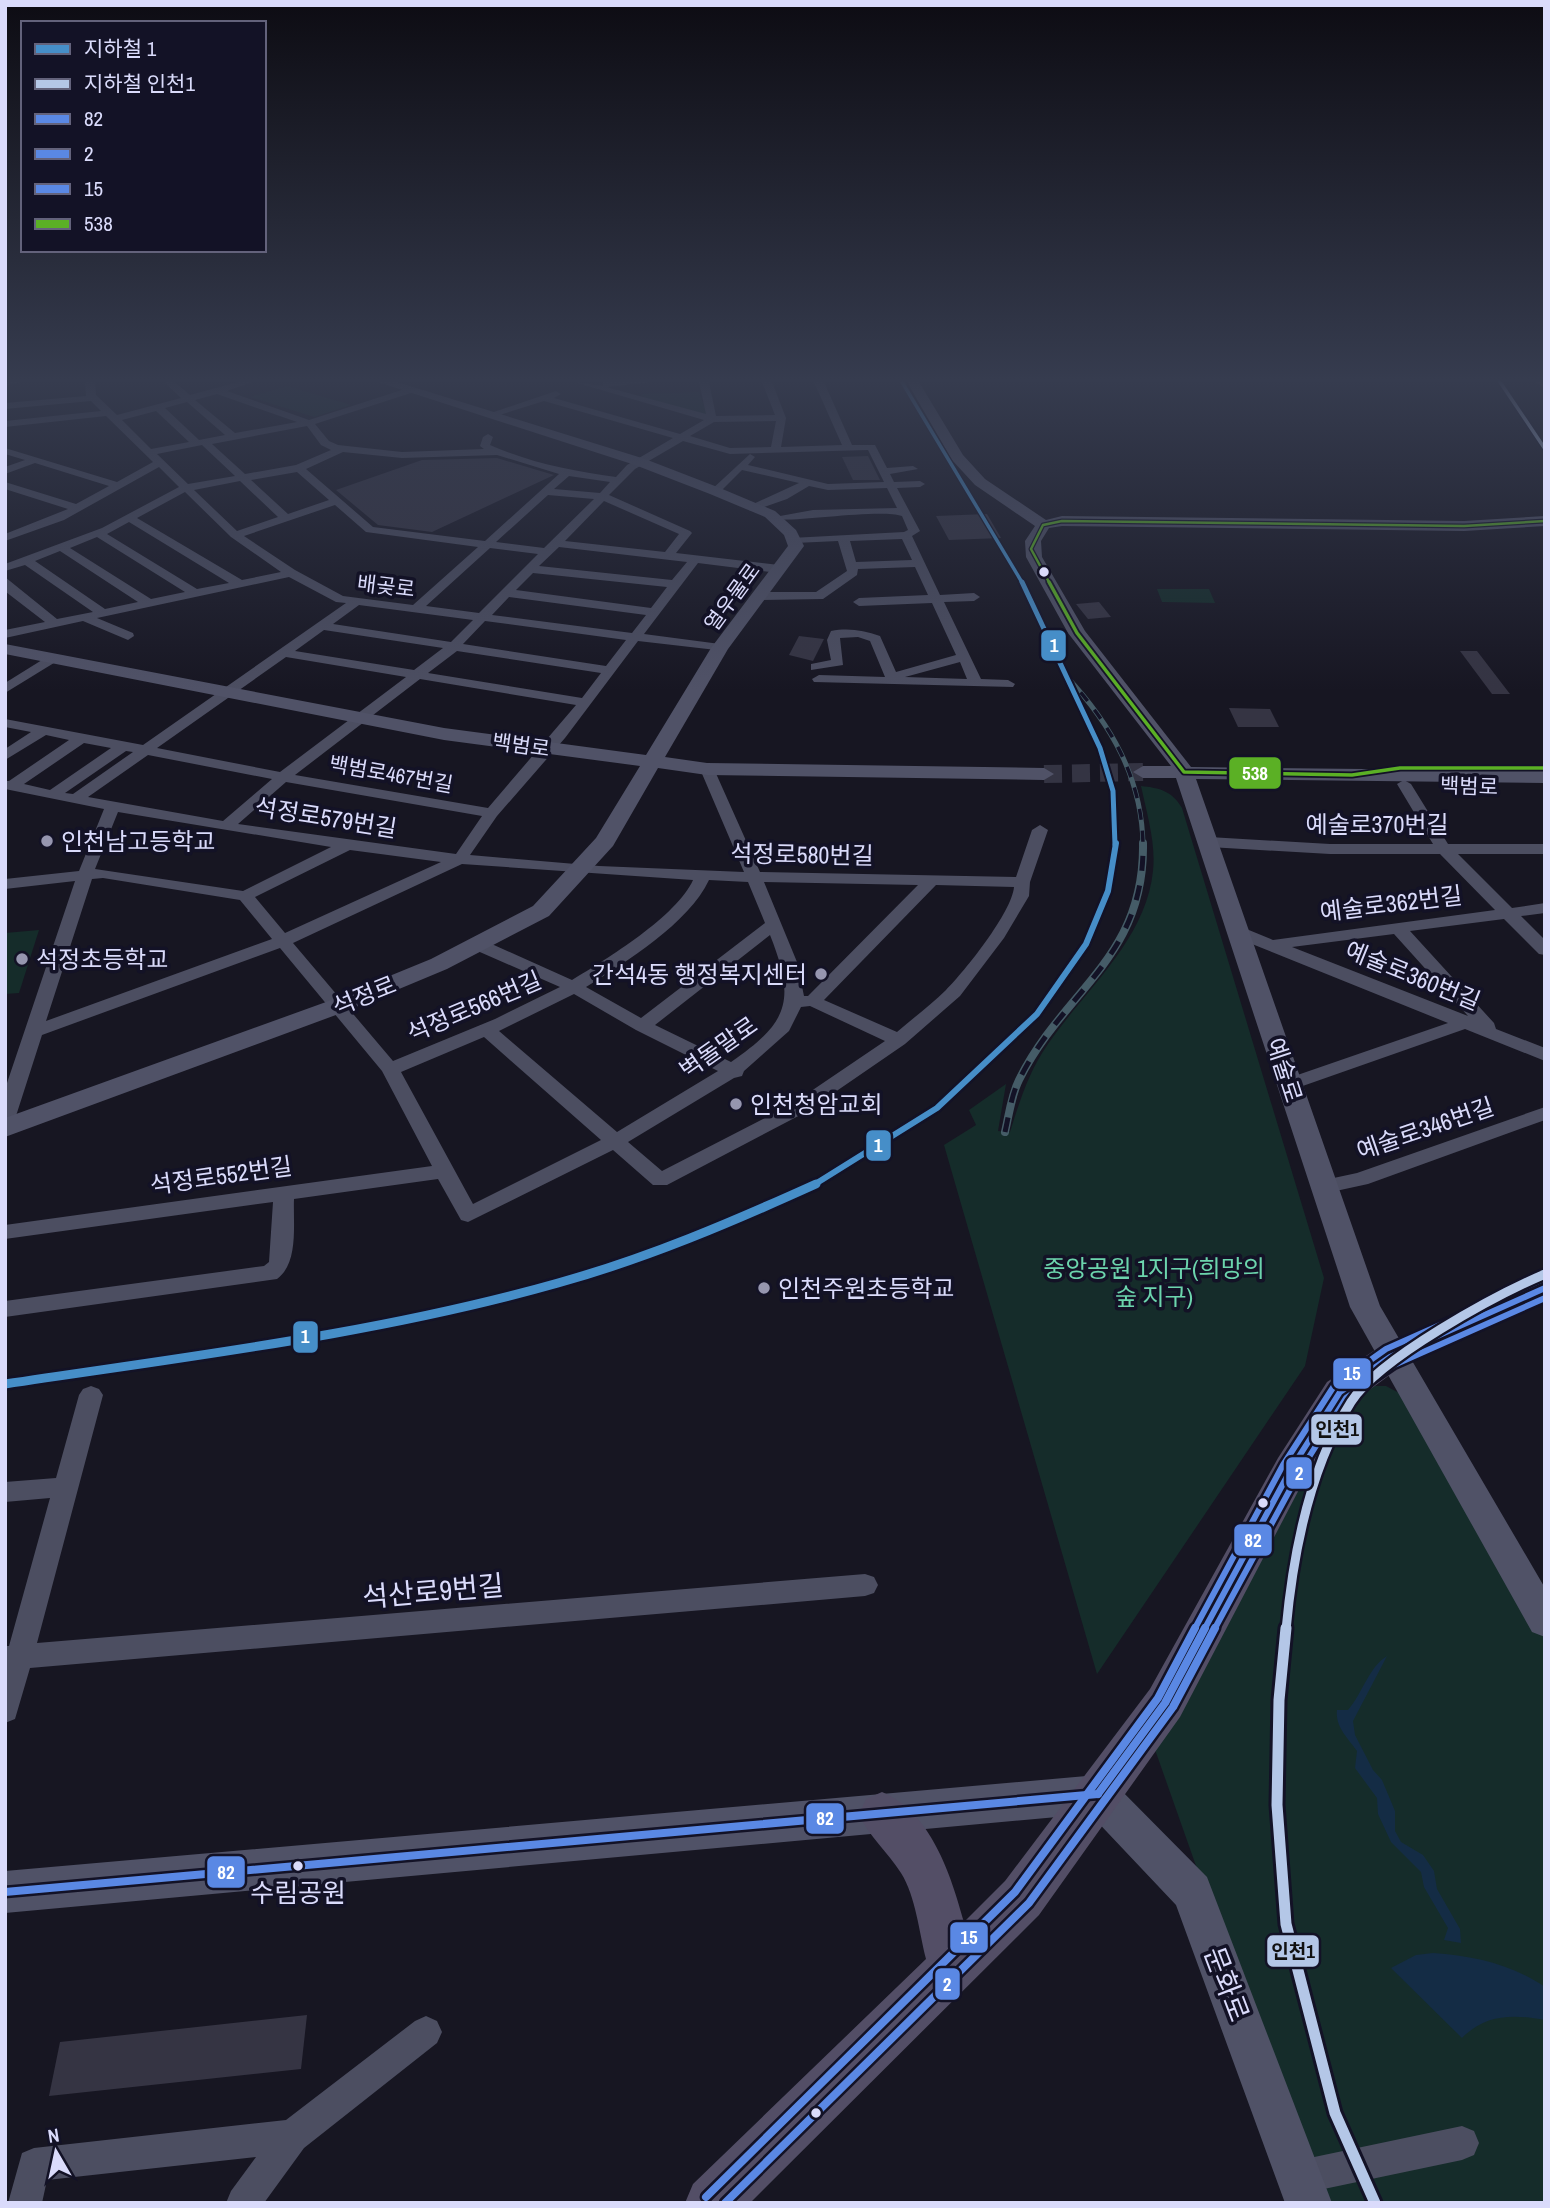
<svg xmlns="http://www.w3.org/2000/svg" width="1550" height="2208" font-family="'Archivo Narrow','Noto Sans KR',sans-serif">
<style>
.green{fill:#152c2a}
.water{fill:#142c45}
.building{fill:#353443}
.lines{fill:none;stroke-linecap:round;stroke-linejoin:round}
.secondary-tunnel{stroke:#343443;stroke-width:18;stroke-dasharray:18 10;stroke-linecap:butt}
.street{fill:#4c4e61;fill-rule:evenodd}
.secondary{fill:#505267;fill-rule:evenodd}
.primary{fill:#534e66;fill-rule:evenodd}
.rail-far1-casing{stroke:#455c67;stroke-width:5}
.rail-casing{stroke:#455c67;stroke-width:8}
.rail-far1{stroke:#131226;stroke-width:3.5;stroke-dasharray:11;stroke-linecap:butt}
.rail{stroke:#131226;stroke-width:5;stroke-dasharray:15;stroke-linecap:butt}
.bus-1-far1-casing{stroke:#131226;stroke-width:11}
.bus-1-casing{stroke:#131226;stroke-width:13}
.bus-2-far1-casing{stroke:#131226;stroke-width:11}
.bus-2-casing{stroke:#131226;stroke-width:13}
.bus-3-far1-casing{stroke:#131226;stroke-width:11}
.bus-3-casing{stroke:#131226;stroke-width:13}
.bus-4-far1-casing{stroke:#131226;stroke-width:5}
.bus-4-casing{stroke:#131226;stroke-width:7}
.bus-1-far1{stroke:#5a88e4;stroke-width:6}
.bus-1{stroke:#5a88e4;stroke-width:8}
.bus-2-far1{stroke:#5a88e4;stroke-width:6}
.bus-2{stroke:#5a88e4;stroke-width:8}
.bus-3-far1{stroke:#5a88e4;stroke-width:6}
.bus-3{stroke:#5a88e4;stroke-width:8}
.bus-4-far1{stroke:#5bb025;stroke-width:2.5}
.bus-4{stroke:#5bb025;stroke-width:3.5}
.metro-1-far3-casing{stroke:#131226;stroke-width:6}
.metro-1-far2-casing{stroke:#131226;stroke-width:9}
.metro-1-far1-casing{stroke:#131226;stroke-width:11}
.metro-1-casing{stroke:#131226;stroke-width:14}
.metro-2-far2-casing{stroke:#131226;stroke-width:6}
.metro-2-far1-casing{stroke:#131226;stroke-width:14}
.metro-2-casing{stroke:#131226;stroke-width:17}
.metro-1-far3{stroke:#468ec8;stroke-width:3.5}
.metro-1-far2{stroke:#468ec8;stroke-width:5}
.metro-1-far1{stroke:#468ec8;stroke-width:6}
.metro-1{stroke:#468ec8;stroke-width:9}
.metro-2-far2{stroke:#b4c7e7;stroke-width:3.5}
.metro-2-far1{stroke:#b4c7e7;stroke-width:9}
.metro-2{stroke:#b4c7e7;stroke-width:11}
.bus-dot{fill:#dadbfb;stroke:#131226;stroke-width:2.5}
.poi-dot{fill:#9696af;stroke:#131226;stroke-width:2.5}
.labels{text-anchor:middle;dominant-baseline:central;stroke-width:7;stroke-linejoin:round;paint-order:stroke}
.far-street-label{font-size:21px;fill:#dadbfb;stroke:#131226}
.street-label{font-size:24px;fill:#dadbfb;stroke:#131226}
.poi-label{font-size:24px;fill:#dadbfb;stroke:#131226;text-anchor:start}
.park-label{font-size:24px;fill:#6cd5ad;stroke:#131226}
.near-bus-label{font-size:26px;fill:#dadbfb;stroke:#131226}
.near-street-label{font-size:28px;fill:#dadbfb;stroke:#131226}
.line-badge{stroke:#131226;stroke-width:2.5}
.badge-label{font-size:19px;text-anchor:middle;font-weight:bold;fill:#fff}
.pale-badge-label{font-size:19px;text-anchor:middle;font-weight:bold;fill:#111}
</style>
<rect width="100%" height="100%" fill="#171622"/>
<g class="green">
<polygon points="287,386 351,405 314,417 250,397"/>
<polygon points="699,392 708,416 642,398 641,394"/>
<polygon points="1209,589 1215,603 1162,602 1157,589"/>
<path d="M1141,786C1160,788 1172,791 1182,808L1324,1278L1305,1366L1097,1674L944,1145L976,1125L969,1110L1006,1084L998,1131L1010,1132C1020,1100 1029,1071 1048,1044C1085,990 1146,940 1153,871C1156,843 1147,814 1141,786Z"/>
<polygon points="39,930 19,993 5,994 5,933"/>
<polygon points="1369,1386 1386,1386 1401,1394 1545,1620 1545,2203 1315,2203 1147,1727 1340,1392"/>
</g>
<g class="water">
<path d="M1387,1656L1353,1721L1355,1735L1373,1770L1382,1780L1395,1811V1831L1401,1842L1423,1855L1434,1871L1437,1889L1460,1929L1461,1943L1444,1940L1448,1928L1424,1887L1421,1872L1391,1842L1378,1814L1377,1798L1355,1768L1357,1751C1348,1738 1335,1727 1337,1710H1348C1363,1693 1368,1668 1387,1656Z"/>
<path d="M1433,1953C1474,1956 1511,1964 1545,1987V2020C1513,2014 1485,2014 1462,2038L1391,1968L1416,1955Z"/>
</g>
<g class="building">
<polygon points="868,456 880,480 853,480 842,457"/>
<polygon points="497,458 554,475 432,532 378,525 336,490 422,460"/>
<polygon points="987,514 1001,538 949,540 936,516"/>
<polygon points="1099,602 1111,617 1088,619 1076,604"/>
<polygon points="799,636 824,639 813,661 789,655"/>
<polygon points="1460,651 1477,651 1510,694 1492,694"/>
<polygon points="1229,708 1270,709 1279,727 1238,727"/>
<polygon points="307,2015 301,2069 49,2096 60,2042"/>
</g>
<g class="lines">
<polyline class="secondary-tunnel" points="1044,774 1143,772"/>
<g class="street">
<polygon points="5,382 20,382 5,386"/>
<path d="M85,382H95L96,395L117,415L181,398L164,382H175L190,395L238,382H253L227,391L309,420L411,387L414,392L315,424L329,441L338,445L402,452L484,449L480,446L483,437L488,434L493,437L490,445C531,463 572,471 616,477L627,465L673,438L544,401L490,418L485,415L556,391L561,394L554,398L680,434L704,420L574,382L603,386V382H651L606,387L706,414L699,382H709L716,416L775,415L762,382H772L786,418L781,447L842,445L814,382H824L852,445H875L887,468L913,466L918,469L890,474L894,482L920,481L925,484L920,487L897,488L920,531L912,536L940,595L974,593L980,597L974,601L944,602L981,679L1008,680L1015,684L1013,687L814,682L812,679L819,675L885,677L870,641L858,637L840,638L843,665L811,670V664L831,660L827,640L831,631C848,628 863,630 880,636L896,672L956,655L932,603L859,606L853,602L859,598L928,595L915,567L858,569L857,575L823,599L759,600L753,596L759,592H816L847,571L838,541L795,543L789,540L791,538L904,532L908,530L902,516C877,508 780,525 769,518L813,510L897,508L887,488L828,490L809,486L787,499L753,511L749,510V506L799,483L742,470L719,493L710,491L750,454L755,457L748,465L828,484L884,482L868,450L730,454L683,441L635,469L609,495L690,531L692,533L676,553L779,565L785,569L779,573L698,563L644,634L720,644L726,648L725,651L638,641L565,738L497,816L470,855L599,866L744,872L700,769L707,765L714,769L760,872L1016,877L1032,830L1040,825L1048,830L1030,882L1029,896L1004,938L960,996L905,1044L806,1112L667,1185H653L613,1150L468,1222L461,1220L438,1179L294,1199C293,1224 299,1263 277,1279L5,1317V1301L264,1266L269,1262L273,1202L5,1239V1225L432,1166L382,1071L280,948L42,1035L15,1119L5,1125V1089L75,881L5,889V879L79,871L104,809L5,789V781H9L69,740L46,735L5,760V749L31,732L5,727V719L143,745L346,603L336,602L289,577L97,618L133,633L134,636L128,640L83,621L5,638V630L45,622L6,592L5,577L57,619L93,612L25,565L5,571V564L102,528L179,487L159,467L64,520L5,541V534L68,509L5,489V482L76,504L109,486L35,463L5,474V467L25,460L5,454V448L117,482L153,462L106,416L5,427V421L101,411L91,401L5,409V403L86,396ZM217,394L297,422L235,433L195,400ZM187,402L225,435L199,440L165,408ZM156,411L189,442L151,449L122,420ZM776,421L771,447L730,448L690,436L714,422ZM307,426L321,445L331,450L296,465L245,474L212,444ZM202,445L235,476L188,484L157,454ZM343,452L402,458L497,455L559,474L485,541L373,527L306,469ZM297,472L329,500L288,514L251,480ZM569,476L610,482L600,493L554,489ZM240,481L278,517L237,531L194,490ZM185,492L231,537L281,572L242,580L137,518ZM548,495L594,499L544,548L496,542ZM604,501L679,534L665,552L565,541ZM335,505L366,532L478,547L413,605L343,596L295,570L244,536ZM129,522L229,583L197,589L107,534ZM97,537L185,592L151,599L70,548ZM902,539L912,560L856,562L850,541ZM559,547L687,562L672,580L539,566ZM490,548L538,554L479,613L426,606ZM60,551L138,602L105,609L35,561ZM533,573L667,587L651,608L516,590ZM509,597L646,615L632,633L492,615ZM359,605L473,620L451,642L333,624ZM485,621L626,640L606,666L463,644ZM324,630L443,648L414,670L295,651ZM457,651L601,673L582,698L428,673ZM286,657L406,677L280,772L157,748ZM960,662L967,679L905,677ZM420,679L576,705L488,808L295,775ZM84,743L111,748L50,790L24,784ZM126,751L133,752L73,794L65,793ZM148,755L272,779L223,821L88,797ZM286,782L482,816L456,854L238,824ZM118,812L331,847L243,891L95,869ZM350,850L441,862L285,933L255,897ZM462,864L693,880C677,916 607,959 572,980L485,941H473L470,945L473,949L560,987L495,1019L393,1061L293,943ZM103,878L240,900L272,939L46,1021L92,879ZM709,880L748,882L765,923L641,1018L586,987C626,962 689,923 709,880ZM764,882L918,885L808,996H804L797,962ZM936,885L1014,887C1012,912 965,971 946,990C931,1005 913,1018 897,1032L824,1000ZM770,935C796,1001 789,1022 731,1062L655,1025ZM574,994L636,1030L718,1071L617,1132L499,1031ZM810,1006L885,1041L792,1104L662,1171L628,1142L734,1078L742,1076L744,1071L789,1031L801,1007ZM484,1037L601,1140L473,1204L401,1072Z"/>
<polygon points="50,655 62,658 5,693 5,683"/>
<path d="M1404,780L1411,784L1448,844H1545V854H1458L1512,908L1545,903V913L1521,916L1545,940V955L1539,954L1504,919L1410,931L1494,1023L1496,1029L1545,1048V1061L1465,1029L1297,1088H1283L1281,1084L1283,1080L1448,1023L1232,936L1230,932L1232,928H1244L1273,940L1495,910L1440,854H1330L1209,847L1201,842L1209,837L1330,844H1433L1397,784ZM1394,934L1468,1016L1292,947Z"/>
<polygon points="1545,1107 1545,1120 1368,1184 1322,1194 1312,1187 1315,1182 1357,1173"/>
<polygon points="91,1386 99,1389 103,1395 37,1643 865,1574 874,1577 878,1585 874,1593 865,1596 30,1668 15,1719 5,1723 5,1646 9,1646 50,1498 5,1502 5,1482 56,1478 79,1395 83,1389"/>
<polygon points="426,2016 437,2021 442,2032 437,2043 304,2148 264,2203 226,2203 231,2191 256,2157 47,2180 42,2203 8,2203 22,2153 34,2148 286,2120 415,2021"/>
<polygon points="1462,2126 1474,2131 1479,2143 1474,2155 1462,2160 1300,2194 1288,2189 1283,2177 1288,2165 1300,2160"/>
</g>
<g class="secondary">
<polygon points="378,382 397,382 645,459 720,488 775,511 796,530 804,546 728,649 665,757 707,763 1044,768 1054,774 1044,780 707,775 658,768 613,846 549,916 447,969 344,1012 5,1137 5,1118 326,1002 431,959 533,906 596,838 640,766 444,740 5,654 5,644 444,728 646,755 711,648 788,546 784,535 765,517 710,494 635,465"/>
<polygon points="907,382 919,382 963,455 985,479 1046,520 1062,516 1464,521 1545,516 1545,526 1464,531 1062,526 1049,528 1041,541 1042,557 1085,631 1191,767 1545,771 1545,783 1196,779 1380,1306 1545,1588 1545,1637 1532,1632 1350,1307 1176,778 1143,778 1133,772 1143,766 1171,766 1068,633 1026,557 1025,541 1035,526 975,485 952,460"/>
<polygon points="1098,1775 1112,1781 1207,1877 1332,2203 1285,2203 1176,1905 1090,1814 5,1913 5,1871"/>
</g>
<g class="primary">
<polygon points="1535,382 1545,382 1545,388"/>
<path d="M1545,1276V1302L1402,1366L1353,1402L1304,1480L1180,1717L1039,1915L750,2203H685L693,2184L926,1959C919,1932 916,1897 901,1873C888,1852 869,1837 859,1814L866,1799L882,1792C931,1812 951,1875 964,1922L1005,1881L1150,1689L1278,1458L1327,1382L1378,1348Z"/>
</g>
<defs>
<path id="rail-far1" d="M1066,676C1111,724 1142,778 1143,845"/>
<path id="rail" d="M1005,1132C1009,1115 1011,1096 1019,1080C1064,989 1145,959 1143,843"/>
</defs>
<use href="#rail-far1" class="rail-far1-casing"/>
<use href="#rail" class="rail-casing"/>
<use href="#rail-far1" class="rail-far1"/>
<use href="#rail" class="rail"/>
<defs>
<polyline id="bus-1-far1" points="1204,1630 1291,1469 1340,1392 1390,1357 1545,1288"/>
<g id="bus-1">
<polyline points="1098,1794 1165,1703 1205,1628"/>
<polyline points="5,1892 1098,1794"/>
</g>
<polyline id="bus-2-far1" points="1214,1630 1299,1473 1346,1398 1394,1365 1545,1298"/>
<polyline id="bus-2" points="725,2203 1029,1903 1173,1707 1215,1628"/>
<polyline id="bus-3-far1" points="1194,1630 1283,1465 1334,1386 1386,1349 1541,1280"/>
<polyline id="bus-3" points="706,2197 1015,1892 1158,1698 1195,1628"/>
<polyline id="bus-4-far1" points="1050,584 1031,549 1043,525 1062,521 1464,526 1545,521"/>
<polyline id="bus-4" points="1049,582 1077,633 1184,772 1352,775 1400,768 1545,768"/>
</defs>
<use href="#bus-1-far1" class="bus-1-far1-casing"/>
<use href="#bus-1" class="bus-1-casing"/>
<use href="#bus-2-far1" class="bus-2-far1-casing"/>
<use href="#bus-2" class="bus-2-casing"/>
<use href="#bus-3-far1" class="bus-3-far1-casing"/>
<use href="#bus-3" class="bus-3-casing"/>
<use href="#bus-4-far1" class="bus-4-far1-casing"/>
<use href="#bus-4" class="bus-4-casing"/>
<use href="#bus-1-far1" class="bus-1-far1"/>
<use href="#bus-1" class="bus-1"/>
<use href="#bus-2-far1" class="bus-2-far1"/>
<use href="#bus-2" class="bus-2"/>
<use href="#bus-3-far1" class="bus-3-far1"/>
<use href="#bus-3" class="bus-3"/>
<use href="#bus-4-far1" class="bus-4-far1"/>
<use href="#bus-4" class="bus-4"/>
<defs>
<polyline id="metro-1-far3" points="902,382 1023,584"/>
<polyline id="metro-1-far2" points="1022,582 1100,748 1113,791 1115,845"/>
<polyline id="metro-1-far1" points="812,1186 937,1108 1037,1014 1086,944 1108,891 1116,843"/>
<path id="metro-1" d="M5,1384C190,1356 378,1334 558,1283C648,1258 732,1222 816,1184"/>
<polyline id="metro-2-far2" points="1500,382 1545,449"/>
<path id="metro-2-far1" d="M1286,1630C1293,1553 1309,1468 1351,1402C1379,1358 1496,1295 1545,1274"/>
<polyline id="metro-2" points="1286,1628 1279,1700 1277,1805 1286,1924 1335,2113 1375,2203"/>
</defs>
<use href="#metro-1-far3" class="metro-1-far3-casing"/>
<use href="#metro-1-far2" class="metro-1-far2-casing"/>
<use href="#metro-1-far1" class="metro-1-far1-casing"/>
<use href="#metro-1" class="metro-1-casing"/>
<use href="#metro-2-far2" class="metro-2-far2-casing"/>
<use href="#metro-2-far1" class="metro-2-far1-casing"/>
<use href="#metro-2" class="metro-2-casing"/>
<use href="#metro-1-far3" class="metro-1-far3"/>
<use href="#metro-1-far2" class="metro-1-far2"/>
<use href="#metro-1-far1" class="metro-1-far1"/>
<use href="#metro-1" class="metro-1"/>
<use href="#metro-2-far2" class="metro-2-far2"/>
<use href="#metro-2-far1" class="metro-2-far1"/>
<use href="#metro-2" class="metro-2"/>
</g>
<linearGradient id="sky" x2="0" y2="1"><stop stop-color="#0d0c13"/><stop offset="0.55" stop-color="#363c4f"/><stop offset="1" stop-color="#363c4f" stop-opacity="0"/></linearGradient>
<rect width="1550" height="691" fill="url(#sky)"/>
<g class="bus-dot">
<circle cx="1044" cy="572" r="6"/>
<circle cx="1263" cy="1503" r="6"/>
<circle cx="298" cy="1866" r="6"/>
<circle cx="816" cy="2113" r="6"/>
</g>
<g class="poi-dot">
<circle cx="47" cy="841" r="7"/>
<circle cx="22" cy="959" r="7"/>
<circle cx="821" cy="974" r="7"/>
<circle cx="736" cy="1104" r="7"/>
<circle cx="764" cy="1288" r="7"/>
</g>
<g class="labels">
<g class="far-street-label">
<text transform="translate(386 586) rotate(7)">배곶로</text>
<text transform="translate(732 597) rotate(-54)">열우물로</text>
<text transform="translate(521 745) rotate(8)">백범로</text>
<text transform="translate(391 774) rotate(10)">백범로467번길</text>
<text transform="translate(1469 786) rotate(2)">백범로</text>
</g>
<g class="street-label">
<text transform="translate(326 817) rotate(9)">석정로579번길</text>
<text x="1377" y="824">예술로370번길</text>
<text transform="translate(802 854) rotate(1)">석정로580번길</text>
<text transform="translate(1391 903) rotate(-7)">예술로362번길</text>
<text transform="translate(1413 975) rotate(22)">예술로360번길</text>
<text transform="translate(364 995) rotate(-22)">석정로</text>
<text transform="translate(474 1006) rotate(-23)">석정로566번길</text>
<text transform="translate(718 1047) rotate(-35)">벽돌말로</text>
<text transform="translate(1285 1070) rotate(72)">예술로</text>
<text transform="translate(1425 1128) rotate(-19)">예술로346번길</text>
<text transform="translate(221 1175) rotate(-8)">석정로552번길</text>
</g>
<g class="poi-label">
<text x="61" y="841">인천남고등학교</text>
<text x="36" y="959">석정초등학교</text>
<text x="807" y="974" text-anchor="end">간석4동 행정복지센터</text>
<text x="750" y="1104">인천청암교회</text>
<text x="778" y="1288">인천주원초등학교</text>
</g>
<g class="park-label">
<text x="1154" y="1268">중앙공원 1지구(희망의<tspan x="1154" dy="28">숲 지구)</tspan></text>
</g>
<g class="near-bus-label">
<text x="298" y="1892">수림공원</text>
</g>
<g class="near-street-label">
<text transform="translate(433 1591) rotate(-5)">석산로9번길</text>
<text transform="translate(1227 1984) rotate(69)">문화로</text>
</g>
</g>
<g class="line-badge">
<rect x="1040" y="629" width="27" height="33" rx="7" fill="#468ec8"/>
<rect x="1228" y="756" width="54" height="34" rx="7" fill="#5bb025"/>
<rect x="865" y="1129" width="27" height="33" rx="7" fill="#468ec8"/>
<rect x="292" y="1320" width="27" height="34" rx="7" fill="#468ec8"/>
<rect x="1332" y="1357" width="40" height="33" rx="7" fill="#5a88e4"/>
<rect x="1310" y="1413" width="53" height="33" rx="7" fill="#b4c7e7"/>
<rect x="1285" y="1456" width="28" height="34" rx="7" fill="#5a88e4"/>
<rect x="1233" y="1523" width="40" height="34" rx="7" fill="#5a88e4"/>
<rect x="805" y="1802" width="40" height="33" rx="7" fill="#5a88e4"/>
<rect x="206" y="1855" width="40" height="34" rx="7" fill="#5a88e4"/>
<rect x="949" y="1921" width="40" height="33" rx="7" fill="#5a88e4"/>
<rect x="1266" y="1934" width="54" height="34" rx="7" fill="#b4c7e7"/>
<rect x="934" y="1967" width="27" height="34" rx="7" fill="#5a88e4"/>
</g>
<g class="badge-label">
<text x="1054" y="652">1</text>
<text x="1255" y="780">538</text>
<text x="878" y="1152">1</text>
<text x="305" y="1343">1</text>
<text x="1352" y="1380">15</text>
<text x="1299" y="1480">2</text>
<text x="1253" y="1547">82</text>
<text x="825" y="1825">82</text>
<text x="226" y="1879">82</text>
<text x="969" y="1944">15</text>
<text x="947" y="1991">2</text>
</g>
<g class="pale-badge-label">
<text x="1337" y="1436">인천1</text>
<text x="1293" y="1958">인천1</text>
</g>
<rect width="1550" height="2208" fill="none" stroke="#dadbfb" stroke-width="14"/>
<rect x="21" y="21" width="245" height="231" fill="#131226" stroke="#63627b" stroke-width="2"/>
<rect x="35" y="44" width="35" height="10" fill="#468ec8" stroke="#63627b" stroke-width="2"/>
<text x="84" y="56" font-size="21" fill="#dadbfb">지하철 1</text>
<rect x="35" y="79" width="35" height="10" fill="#b4c7e7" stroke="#63627b" stroke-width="2"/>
<text x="84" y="91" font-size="21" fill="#dadbfb">지하철 인천1</text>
<rect x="35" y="114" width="35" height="10" fill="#5a88e4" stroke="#63627b" stroke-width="2"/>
<text x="84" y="126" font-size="21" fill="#dadbfb">82</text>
<rect x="35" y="149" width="35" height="10" fill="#5a88e4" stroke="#63627b" stroke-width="2"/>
<text x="84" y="161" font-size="21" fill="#dadbfb">2</text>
<rect x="35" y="184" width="35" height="10" fill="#5a88e4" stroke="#63627b" stroke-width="2"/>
<text x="84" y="196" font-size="21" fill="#dadbfb">15</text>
<rect x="35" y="219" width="35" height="10" fill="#5bb025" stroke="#63627b" stroke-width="2"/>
<text x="84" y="231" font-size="21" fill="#dadbfb">538</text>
<g transform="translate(56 2152) rotate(351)" stroke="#131226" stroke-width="5" paint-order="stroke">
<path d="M0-5L12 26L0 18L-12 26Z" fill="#dadbfb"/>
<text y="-10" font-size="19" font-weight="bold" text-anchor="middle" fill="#dadbfb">N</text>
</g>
</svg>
